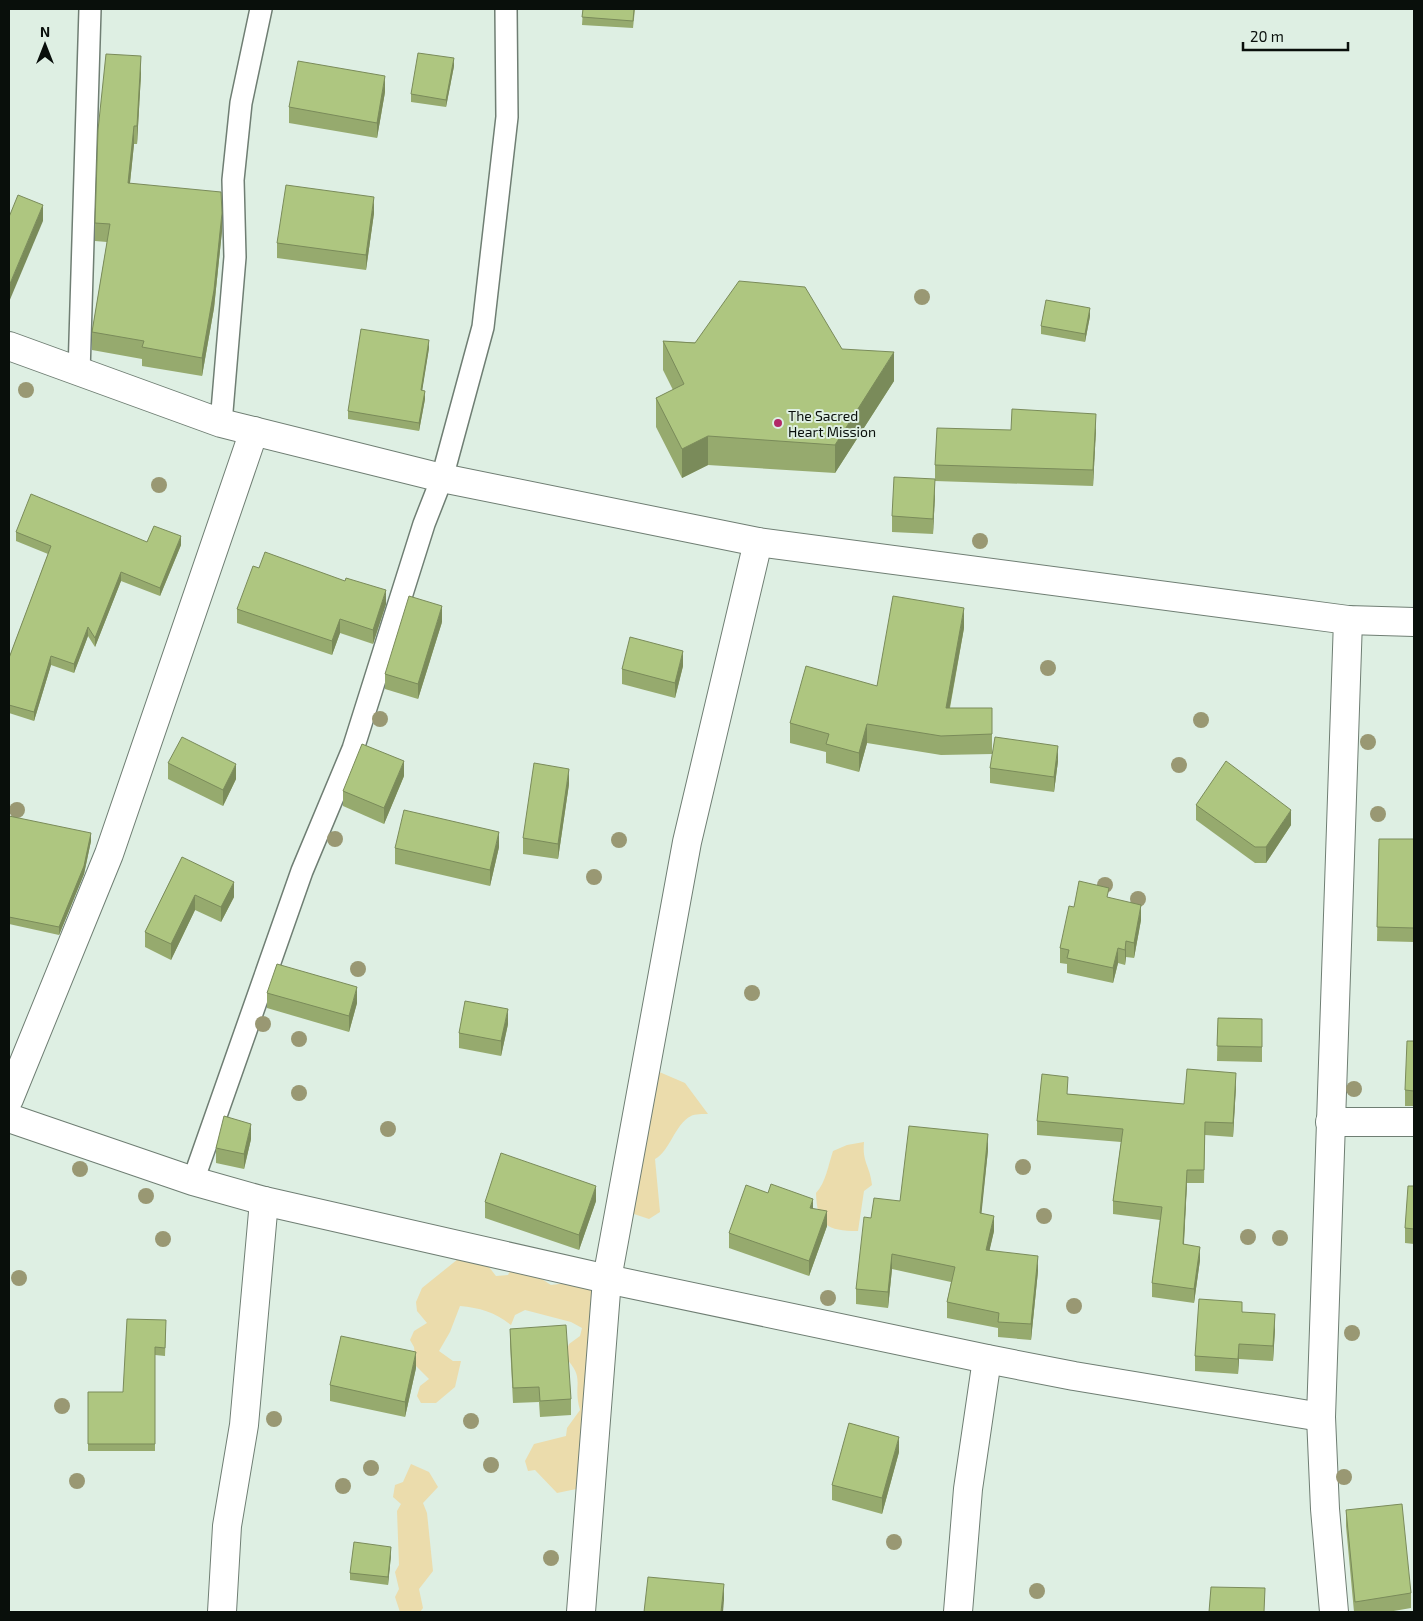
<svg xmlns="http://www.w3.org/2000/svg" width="1423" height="1621" font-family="'Exo 2',sans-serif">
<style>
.green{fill:#ebdcac}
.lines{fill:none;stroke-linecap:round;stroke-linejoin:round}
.lane-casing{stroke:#6f7e73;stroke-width:24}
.street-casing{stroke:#6f7e73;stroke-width:30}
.lane{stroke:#fff;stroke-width:21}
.street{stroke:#fff;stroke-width:28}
.tree{fill:#999873}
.wall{fill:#96aa6e}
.shaded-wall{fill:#7a8b5a}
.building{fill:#aec680;stroke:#7a8b5a}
.poi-dot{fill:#b22867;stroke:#deefe3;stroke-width:2}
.labels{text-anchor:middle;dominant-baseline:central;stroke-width:4;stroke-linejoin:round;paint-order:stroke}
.poi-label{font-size:14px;fill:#090f0b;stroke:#deefe3;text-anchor:start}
</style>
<rect width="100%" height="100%" fill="#deefe3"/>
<g class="green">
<path d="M657,1071L685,1083L708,1114C703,1114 695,1114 691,1116C674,1125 671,1150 655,1159L660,1212L649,1219L631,1213Z"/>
<path d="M864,1142C862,1163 870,1165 872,1185L864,1191L858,1231C827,1231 817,1225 816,1193C826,1182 828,1166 833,1151L847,1145Z"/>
<path d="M482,1258L496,1276L508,1275L511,1269L531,1272L551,1285L575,1282L594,1287L586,1487L557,1493L535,1470L528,1471L525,1461L534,1444L566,1436L567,1428L580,1410C572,1382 587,1380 564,1356L569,1344L580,1336L582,1328L571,1322L525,1310L515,1315L511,1325C495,1312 480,1308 460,1306L450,1332L439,1351L453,1361H461L455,1387L436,1403H421L417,1396L420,1386L429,1379L411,1361L415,1356L414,1347L410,1340L414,1331L427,1323L417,1311L416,1302L422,1288L458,1259Z"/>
<polygon points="411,1464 429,1472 438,1487 423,1503 427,1513 433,1571 419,1589 423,1608 420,1612 400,1612 395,1597 399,1589 395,1572 399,1565 397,1511 401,1504 393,1497 395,1485 403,1482"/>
</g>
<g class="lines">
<defs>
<g id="lane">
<polyline points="79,373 90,9"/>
<polyline points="221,423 235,257 233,180 241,103 261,9"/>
<polyline points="193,1181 302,871 353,749 424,524 442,478 483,327 507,117 506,9"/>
</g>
<g id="street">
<polyline points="9,346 221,423 442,478 758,542 1348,620 1414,622"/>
<polyline points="9,1099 109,854 254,431"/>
<polyline points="9,1118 193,1181 264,1201 607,1279 987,1359 1074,1376 1321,1417"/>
<polyline points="1330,1122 1414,1122"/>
<polyline points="222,1612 227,1526 244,1425 264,1201"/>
<polyline points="581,1612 607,1279 687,842 758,542"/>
<polyline points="958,1612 968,1489 987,1359"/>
<polyline points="1334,1612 1325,1509 1321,1417 1348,620"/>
</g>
</defs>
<use href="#lane" class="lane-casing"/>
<use href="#street" class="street-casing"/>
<use href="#lane" class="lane"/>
<use href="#street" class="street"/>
</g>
<g class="tree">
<circle cx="922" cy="297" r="8"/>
<circle cx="26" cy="390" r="8"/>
<circle cx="159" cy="485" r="8"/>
<circle cx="980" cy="541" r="8"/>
<circle cx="1048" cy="668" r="8"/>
<circle cx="380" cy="719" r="8"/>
<circle cx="1201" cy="720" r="8"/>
<circle cx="1368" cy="742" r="8"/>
<circle cx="1179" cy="765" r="8"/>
<circle cx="17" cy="810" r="8"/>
<circle cx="1378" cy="814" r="8"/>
<circle cx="335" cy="839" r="8"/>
<circle cx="619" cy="840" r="8"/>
<circle cx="594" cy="877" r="8"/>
<circle cx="1105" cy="885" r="8"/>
<circle cx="1138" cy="899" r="8"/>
<circle cx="358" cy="969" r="8"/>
<circle cx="752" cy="993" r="8"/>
<circle cx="263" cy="1024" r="8"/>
<circle cx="299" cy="1039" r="8"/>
<circle cx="1354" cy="1089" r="8"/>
<circle cx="299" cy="1093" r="8"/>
<circle cx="388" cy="1129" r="8"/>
<circle cx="1023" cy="1167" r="8"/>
<circle cx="80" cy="1169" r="8"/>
<circle cx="146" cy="1196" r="8"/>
<circle cx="1044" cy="1216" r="8"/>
<circle cx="1248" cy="1237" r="8"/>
<circle cx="1280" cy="1238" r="8"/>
<circle cx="163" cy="1239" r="8"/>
<circle cx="19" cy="1278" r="8"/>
<circle cx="828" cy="1298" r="8"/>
<circle cx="1074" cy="1306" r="8"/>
<circle cx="1352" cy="1333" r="8"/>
<circle cx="62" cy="1406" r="8"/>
<circle cx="274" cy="1419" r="8"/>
<circle cx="471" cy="1421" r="8"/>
<circle cx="491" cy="1465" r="8"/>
<circle cx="371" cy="1468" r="8"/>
<circle cx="1344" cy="1477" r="8"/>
<circle cx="77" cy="1481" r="8"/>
<circle cx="343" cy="1486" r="8"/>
<circle cx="894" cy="1542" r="8"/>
<circle cx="551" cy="1558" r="8"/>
<circle cx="1037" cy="1591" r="8"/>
</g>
<g class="wall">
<polygon points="583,9 635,9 633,28 582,25"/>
<polygon points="454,66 446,107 411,102 411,94"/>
<polygon points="141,74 137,144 134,144 130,183 222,231 214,308 202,376 142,366 142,359 92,350 92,332 107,242 95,241 95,223"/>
<polygon points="385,92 377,138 289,123 289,107"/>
<polygon points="374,213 366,270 277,258 277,243"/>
<polygon points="1090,316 1085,342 1041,334 1041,326"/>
<polygon points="663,341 842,349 894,381 835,473 708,465 682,478 656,427 656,398 673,390 663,370"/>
<polygon points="429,348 422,390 425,399 419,431 348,419 348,411"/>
<polygon points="1096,429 1093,486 935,481 935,465 1011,430"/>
<polygon points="935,495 933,534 892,532 892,516"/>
<polygon points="16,532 181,545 160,596 121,581 95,647 88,636 74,673 51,665 34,721 9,713 9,658 48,554 16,541"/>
<polygon points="259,568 386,604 373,644 340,633 332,655 237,623 237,609"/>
<polygon points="442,622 418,699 385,689 385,674"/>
<polygon points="964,628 950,708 992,708 992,754 941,755 867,743 859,772 826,763 826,752 790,743 790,723 877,686"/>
<polygon points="683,666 675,698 622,684 622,669"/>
<polygon points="1058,761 1054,792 990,783 990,768"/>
<polygon points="168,763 236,779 223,806 168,779"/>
<polygon points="404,776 384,824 343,806 343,791"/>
<polygon points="569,784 558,859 523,854 523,838"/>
<polygon points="1196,805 1291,825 1266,863 1255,863 1196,820"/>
<polygon points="9,816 91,841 84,874 59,935 9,924"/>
<polygon points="1379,839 1414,839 1414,942 1377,941"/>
<polygon points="499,847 490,886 395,864 395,848"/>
<polygon points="182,857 234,897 221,922 195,910 171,960 145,947 145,932"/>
<polygon points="1109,898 1141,920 1134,958 1126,957 1125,965 1118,963 1113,983 1067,973 1067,964 1060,963 1060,948 1074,907"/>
<polygon points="267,993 357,1003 349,1032 267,1008"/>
<polygon points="1218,1018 1262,1019 1262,1062 1217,1061"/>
<polygon points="508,1024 501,1056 459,1048 459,1033"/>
<polygon points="1414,1041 1414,1106 1405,1106 1405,1090"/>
<polygon points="1236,1086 1233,1137 1205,1135 1204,1183 1187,1183 1184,1244 1200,1260 1194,1303 1152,1297 1152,1283 1160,1220 1113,1214 1113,1201 1121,1142 1037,1135 1037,1121 1068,1094 1184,1104"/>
<polygon points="251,1139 244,1169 216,1163 216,1148"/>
<polygon points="988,1150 981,1213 994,1231 989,1251 1038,1271 1031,1340 998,1337 998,1328 947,1318 947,1302 951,1282 892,1269 888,1308 856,1304 856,1289 871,1218"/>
<polygon points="1414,1186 1414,1244 1405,1243 1405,1228"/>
<polygon points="596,1201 579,1250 485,1218 485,1202"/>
<polygon points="813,1209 827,1226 809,1276 729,1248 729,1233"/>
<polygon points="1242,1312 1275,1329 1273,1361 1239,1359 1238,1374 1195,1371 1195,1356"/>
<polygon points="166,1328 165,1356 155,1355 155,1451 88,1451 88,1392 123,1392"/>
<polygon points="510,1329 571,1399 571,1415 540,1417 539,1402 513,1403 510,1344"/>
<polygon points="416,1368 405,1417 330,1401 330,1385"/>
<polygon points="899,1452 882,1514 832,1500 832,1485"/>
<polygon points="1346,1510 1411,1593 1411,1608 1388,1612 1354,1612 1346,1526"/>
<polygon points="391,1555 388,1585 350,1580 350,1573"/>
</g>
<g class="shaded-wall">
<polygon points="141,56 141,74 137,144 137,126"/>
<polygon points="454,58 454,66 446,107 446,100"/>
<polygon points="385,76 385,92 377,138 377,123"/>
<polygon points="134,126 134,144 128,201 128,183"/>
<polygon points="374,197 374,213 366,270 366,255"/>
<polygon points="43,205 43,221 9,302 9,286"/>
<polygon points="222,213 222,231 214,308 202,376 202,358"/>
<polygon points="1090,308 1090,316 1085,342 1085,334"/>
<polygon points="429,340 429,348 421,398 421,390"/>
<polygon points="894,352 894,381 835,473 835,445"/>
<polygon points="425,391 425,399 419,431 419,423"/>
<polygon points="1096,414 1096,429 1093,486 1093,470"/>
<polygon points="708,436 708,465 682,478 682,449"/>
<polygon points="935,479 935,495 933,534 933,519"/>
<polygon points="181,536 181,545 160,596 160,588"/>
<polygon points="121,572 121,581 95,647 95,638"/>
<polygon points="386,590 386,604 373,644 373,630"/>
<polygon points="442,606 442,622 418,699 418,684"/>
<polygon points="964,608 964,628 946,727 946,708"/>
<polygon points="340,619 340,633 332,655 332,641"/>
<polygon points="88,627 88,636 74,673 74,664"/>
<polygon points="683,651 683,666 675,698 675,683"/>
<polygon points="51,656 51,665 34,721 34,712"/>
<polygon points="867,724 867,743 859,772 859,753"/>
<polygon points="1058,746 1058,761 1054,792 1054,777"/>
<polygon points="404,761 404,776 384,824 384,808"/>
<polygon points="236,764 236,779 223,806 223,790"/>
<polygon points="569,769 569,784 558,859 558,844"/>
<polygon points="1291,810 1291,825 1266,863 1266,847"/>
<polygon points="499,832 499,847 490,886 490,870"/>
<polygon points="91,833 91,841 84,874 59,935 59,927"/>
<polygon points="234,882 234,897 221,922 221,907"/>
<polygon points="195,895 195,910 171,960 171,944"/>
<polygon points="1141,905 1141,920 1134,958 1134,943"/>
<polygon points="1126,941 1126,957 1125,965 1125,950"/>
<polygon points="1118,948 1118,963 1113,983 1113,968"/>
<polygon points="357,987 357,1003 349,1032 349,1016"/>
<polygon points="508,1009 508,1024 501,1056 501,1041"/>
<polygon points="1236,1073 1236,1086 1233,1137 1233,1123"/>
<polygon points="251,1124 251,1139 244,1169 244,1154"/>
<polygon points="988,1134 988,1150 980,1228 980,1213"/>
<polygon points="1187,1170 1187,1183 1183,1258 1183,1244"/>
<polygon points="596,1186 596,1201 579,1250 579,1235"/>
<polygon points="813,1199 813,1214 810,1208"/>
<polygon points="827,1211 827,1226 809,1276 809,1261"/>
<polygon points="994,1216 994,1231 986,1266 986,1250"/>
<polygon points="1200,1247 1200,1260 1194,1303 1194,1289"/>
<polygon points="892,1254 892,1269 888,1308 888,1292"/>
<polygon points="1038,1256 1038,1271 1031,1340 1031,1324"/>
<polygon points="1275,1314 1275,1329 1273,1361 1273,1346"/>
<polygon points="1239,1344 1239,1359 1238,1374 1238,1359"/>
<polygon points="416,1352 416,1368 405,1417 405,1402"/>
<polygon points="899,1437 899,1452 882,1514 882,1498"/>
<polygon points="391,1547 391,1555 388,1585 388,1577"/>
<polygon points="724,1584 724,1600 723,1612 721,1612"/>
</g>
<g class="building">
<polygon points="583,9 634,9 633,21 582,17"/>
<polygon points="418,53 454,58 446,100 411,94"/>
<polygon points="106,54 141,56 137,126 134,126 128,183 221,192 222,213 214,290 202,358 142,347 144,341 92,332 110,224 95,223 98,130"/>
<polygon points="298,61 385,76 377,123 289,107"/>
<polygon points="286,185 374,197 366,255 277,243"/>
<polygon points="18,195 43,205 9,286 9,217"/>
<polygon points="739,281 805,287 842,349 894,352 835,445 708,436 682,449 656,398 684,384 663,341 695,343"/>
<polygon points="1046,300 1090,308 1085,334 1041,326"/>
<polygon points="361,329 429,340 421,390 425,391 419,423 348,411"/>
<polygon points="1012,409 1096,414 1093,470 935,465 937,428 1011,430"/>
<polygon points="894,477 935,479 933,519 892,516"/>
<polygon points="31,494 147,542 154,526 181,536 160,588 121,572 95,638 88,627 74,664 51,656 34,712 9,705 9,658 51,546 16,532"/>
<polygon points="265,552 345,581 346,578 386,590 373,630 340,619 332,641 237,609 253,566 259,568"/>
<polygon points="409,596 442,606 418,684 385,674"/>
<polygon points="893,596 964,608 946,708 992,708 992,734 941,736 867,724 859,753 826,744 829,734 790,723 806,666 877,686"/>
<polygon points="630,637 683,651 675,683 622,669"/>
<polygon points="182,737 236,764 223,790 168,763"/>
<polygon points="995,737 1058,746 1054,777 990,768"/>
<polygon points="362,744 404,761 384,808 343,791"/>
<polygon points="1226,761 1291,810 1266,847 1255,847 1196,805"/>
<polygon points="534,763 569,769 558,844 523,838"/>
<polygon points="404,810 499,832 490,870 395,848"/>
<polygon points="9,816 91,833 84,866 59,927 9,917"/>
<polygon points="1379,839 1414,839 1414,928 1377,927"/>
<polygon points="182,857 234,882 221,907 195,895 171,944 145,932"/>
<polygon points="1079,881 1109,888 1107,897 1141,905 1134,943 1126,941 1125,950 1118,948 1113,968 1067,958 1069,950 1060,948 1069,906 1074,907"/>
<polygon points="277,964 357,987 349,1016 267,993"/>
<polygon points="465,1001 508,1009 501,1041 459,1033"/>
<polygon points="1218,1018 1262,1019 1262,1047 1217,1046"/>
<polygon points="1407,1041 1414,1041 1414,1091 1405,1090"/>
<polygon points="1187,1069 1236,1073 1233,1123 1205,1122 1204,1170 1187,1170 1183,1244 1200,1247 1194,1289 1152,1283 1162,1207 1113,1201 1123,1129 1037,1121 1042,1074 1068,1077 1067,1094 1184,1104"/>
<polygon points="224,1116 251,1124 244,1154 216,1148"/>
<polygon points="909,1126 988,1134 980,1213 994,1216 986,1250 1038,1256 1031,1324 998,1322 999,1313 947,1302 955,1267 892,1254 888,1292 856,1289 864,1217 871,1218 874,1198 900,1201"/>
<polygon points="501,1153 596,1186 579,1235 485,1202"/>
<polygon points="771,1184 813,1199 810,1208 827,1211 809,1261 729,1233 746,1185 768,1193"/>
<polygon points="1408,1186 1414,1186 1414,1229 1405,1228"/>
<polygon points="1199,1299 1242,1302 1242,1312 1275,1314 1273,1346 1239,1344 1238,1359 1195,1356"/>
<polygon points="127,1319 166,1320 165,1348 155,1347 155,1444 88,1444 88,1392 123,1392"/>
<polygon points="566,1325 571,1399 540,1401 539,1387 513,1388 510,1329"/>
<polygon points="341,1336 416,1352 405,1402 330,1385"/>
<polygon points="849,1423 899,1437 882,1498 832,1485"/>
<polygon points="1402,1504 1411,1593 1355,1602 1346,1510"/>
<polygon points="354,1542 391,1547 388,1577 350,1573"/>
<polygon points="648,1577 724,1584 721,1612 644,1612"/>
<polygon points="1211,1587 1265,1588 1264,1612 1209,1612"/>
</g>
<circle class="poi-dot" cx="778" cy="423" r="5"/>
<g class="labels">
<g class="poi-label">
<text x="788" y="415">The Sacred<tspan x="788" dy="16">Heart Mission</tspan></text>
</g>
</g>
<rect width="1423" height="1621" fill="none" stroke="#090f0b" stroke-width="20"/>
<g transform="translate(45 45)" stroke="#deefe3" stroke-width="4" paint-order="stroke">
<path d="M0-4L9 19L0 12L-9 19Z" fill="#090f0b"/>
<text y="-8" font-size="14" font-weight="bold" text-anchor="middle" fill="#090f0b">N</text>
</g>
<path d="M1243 42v8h105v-8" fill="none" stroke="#090f0b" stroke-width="2.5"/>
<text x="1250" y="42" font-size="15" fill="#090f0b" stroke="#deefe3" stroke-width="4" paint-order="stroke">20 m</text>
</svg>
